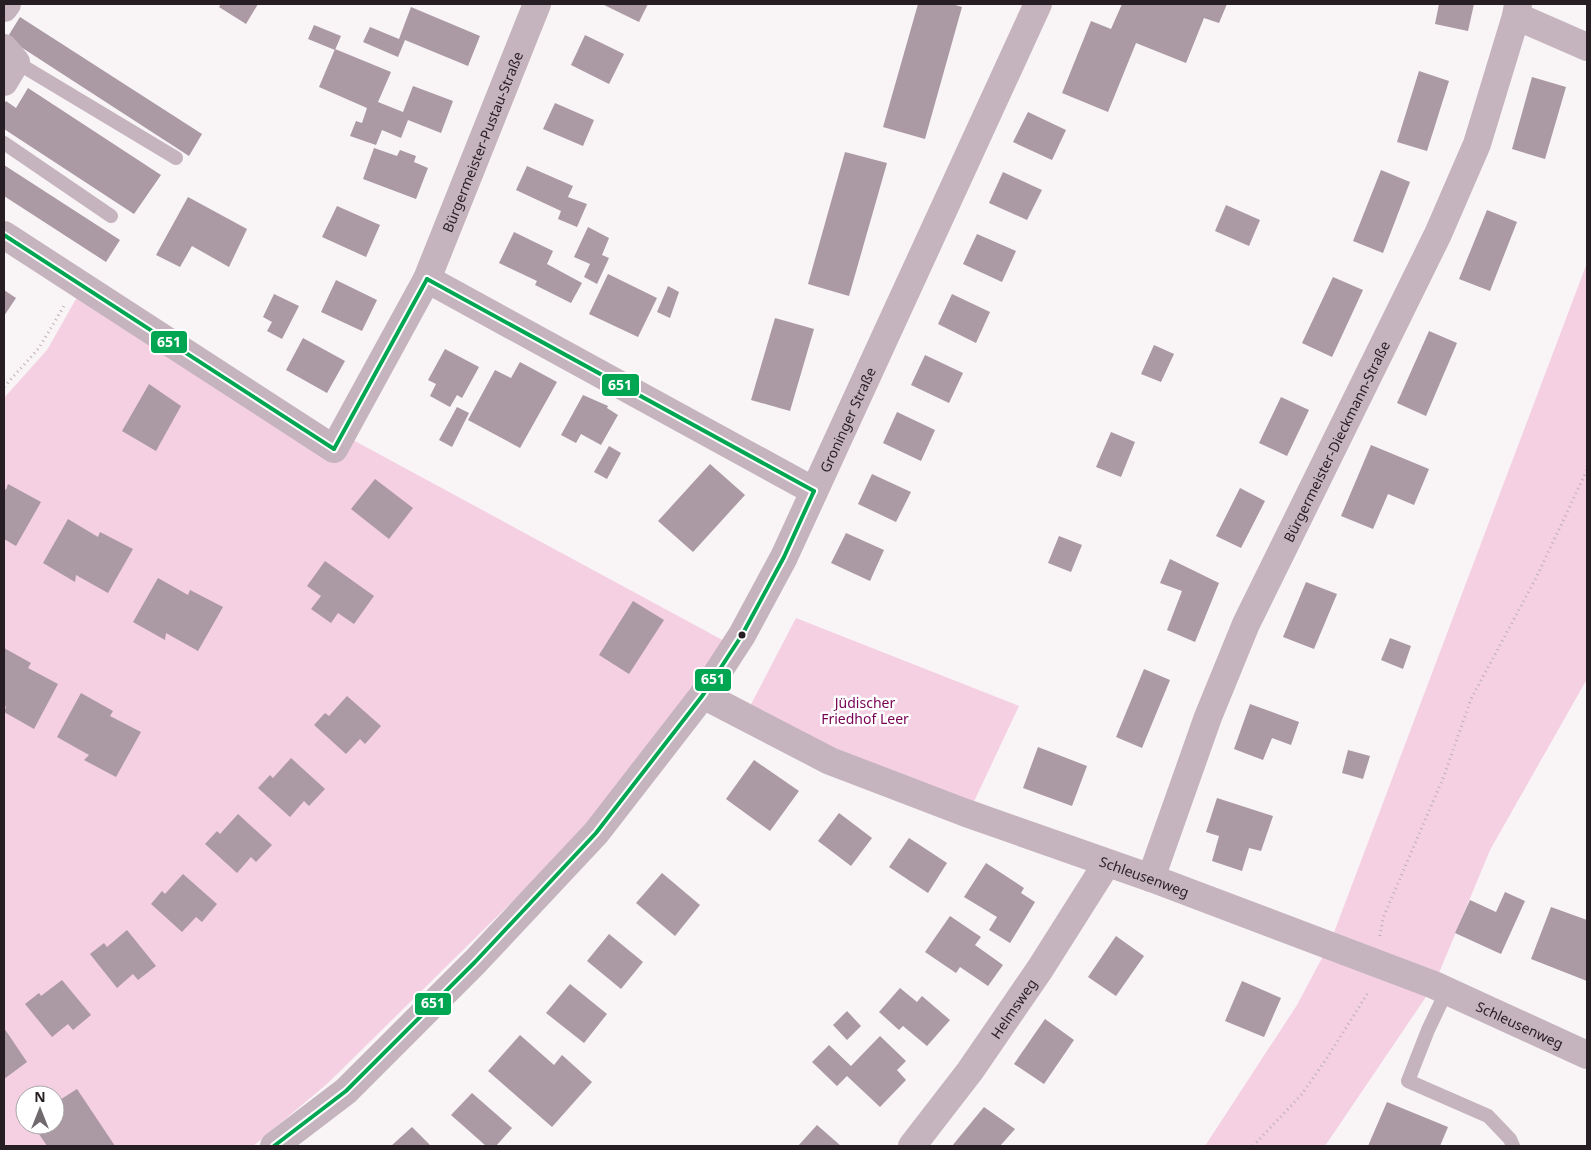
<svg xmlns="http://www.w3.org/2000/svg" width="1591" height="1150" font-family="'Noto Sans',sans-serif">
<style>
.green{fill:#f4d0e2;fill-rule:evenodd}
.building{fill:#ab99a4}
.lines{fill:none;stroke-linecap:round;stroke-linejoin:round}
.path{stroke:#bdb0b6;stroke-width:3;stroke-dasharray:1 4;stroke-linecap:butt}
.service{stroke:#c5b4bd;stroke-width:14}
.minor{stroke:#c5b4bd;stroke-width:28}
.tertiary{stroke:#c5b4bd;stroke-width:28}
.bus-1-casing{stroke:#fff;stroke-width:8}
.bus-1{stroke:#00a651;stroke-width:4}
.bus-dot{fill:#271e23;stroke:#fff;stroke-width:2}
.labels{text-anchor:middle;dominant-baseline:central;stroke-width:5;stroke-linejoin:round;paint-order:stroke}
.street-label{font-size:14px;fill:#271e23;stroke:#fff}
.park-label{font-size:14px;fill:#770153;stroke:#fff}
.line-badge{stroke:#fff;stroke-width:2}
.badge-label{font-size:14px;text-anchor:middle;font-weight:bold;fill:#fff}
</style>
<rect width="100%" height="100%" fill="#f9f4f6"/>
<g class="green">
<polygon points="1587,263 1587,679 1490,850 1434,985 1325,1146 1205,1146 1297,1005 1330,943"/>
<path d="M80,292L334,463L353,440L728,643L588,827L327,1084L253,1146H4V398L47,350ZM25,1095H55V1125H25Z"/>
<polygon points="796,618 1019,706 969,812 747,712"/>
</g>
<g class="building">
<polygon points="221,4 258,4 246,24 219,7"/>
<polygon points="602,4 648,4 639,22"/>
<polygon points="918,4 952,4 962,7 925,139 883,127"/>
<polygon points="1122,4 1227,4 1219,23 1204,18 1186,63 1136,43 1108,112 1062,93 1091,21 1111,29"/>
<polygon points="1439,4 1474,4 1468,31 1435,24"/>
<polygon points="411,7 480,36 468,66 405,40 398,57 363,42 370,27 399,39"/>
<polygon points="20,17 202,134 189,156 7,38"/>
<polygon points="314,25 341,36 335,50 308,39"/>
<polygon points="585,35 624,54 609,84 571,65"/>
<polygon points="335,49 391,72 378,102 403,112 413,86 453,101 441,133 408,120 401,138 382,130 376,145 350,136 356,121 362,123 367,108 319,87"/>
<polygon points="1419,71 1449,81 1427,151 1397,142"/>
<polygon points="1532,77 1566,87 1545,159 1512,149"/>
<polygon points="28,88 161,175 134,214 4,129 4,104 6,101 16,108"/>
<polygon points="555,103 594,120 583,146 543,129"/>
<polygon points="1028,112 1066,130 1052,160 1013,142"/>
<polygon points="374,148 397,156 400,150 416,156 414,162 428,168 416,199 363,179"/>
<polygon points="845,152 887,163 849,296 808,284"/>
<polygon points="4,165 120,240 106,262 4,196"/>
<polygon points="527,166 573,186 568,197 587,204 577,227 558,219 561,211 516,190"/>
<polygon points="1381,170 1410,182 1383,253 1353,241"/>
<polygon points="1003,172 1042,190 1027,220 989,203"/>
<polygon points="188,197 247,229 229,267 192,246 180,267 156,255"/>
<polygon points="1226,205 1260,220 1249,246 1215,231"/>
<polygon points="337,206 380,225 366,257 322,237"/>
<polygon points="1487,210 1517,222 1490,291 1459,279"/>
<polygon points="588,227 609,238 602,255 609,258 597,284 584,277 590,264 574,257"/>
<polygon points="514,232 553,251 547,264 582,283 571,303 535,285 537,281 499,263"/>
<polygon points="977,234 1016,251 1002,282 963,264"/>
<polygon points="608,274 657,298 638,337 589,314"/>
<polygon points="1333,277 1363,290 1332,357 1302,343"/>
<polygon points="336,280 377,300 362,331 321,312"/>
<polygon points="668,286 679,292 670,318 657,312"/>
<polygon points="4,290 16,298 4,316"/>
<polygon points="274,294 299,306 282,339 267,331 272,322 263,317"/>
<polygon points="952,294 990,312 976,343 938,324"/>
<polygon points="775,318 814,329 790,411 751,400"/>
<polygon points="1429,331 1457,343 1426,416 1397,403"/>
<polygon points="303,338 345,361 327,393 286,370"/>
<polygon points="1154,345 1174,354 1161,382 1141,374"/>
<polygon points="445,349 479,367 462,398 457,395 450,407 430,396 436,384 428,380"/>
<polygon points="925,355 963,373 949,403 911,385"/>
<polygon points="520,362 557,382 520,448 468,420 495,370 511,378"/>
<polygon points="149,384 181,406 156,451 122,431"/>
<polygon points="583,395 608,406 607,408 618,415 601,445 581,434 576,443 561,435"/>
<polygon points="1281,397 1309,410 1287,456 1259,443"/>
<polygon points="457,407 469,413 452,447 439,440"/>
<polygon points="897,412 935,430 921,461 883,443"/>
<polygon points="1111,432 1135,442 1121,477 1096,467"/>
<polygon points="1371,445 1429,469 1414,505 1388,494 1373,529 1341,516"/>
<polygon points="609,446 621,453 607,479 594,472"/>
<polygon points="710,464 745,495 693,552 658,521"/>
<polygon points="872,474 911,492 896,522 858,504"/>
<polygon points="375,479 413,508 389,539 351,509"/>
<polygon points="8,484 41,502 16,546 4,539 4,488 6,490"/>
<polygon points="1240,488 1265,501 1241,548 1216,536"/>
<polygon points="68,519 98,537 100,532 133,549 108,593 76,575 75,582 43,563"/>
<polygon points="846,533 884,550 870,581 831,563"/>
<polygon points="1059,536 1082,545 1071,572 1048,563"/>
<polygon points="1170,559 1219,583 1195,642 1167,630 1182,591 1160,583"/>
<polygon points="325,561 374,596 354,624 338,613 331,623 311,609 321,596 307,586"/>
<polygon points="158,578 188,595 190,590 223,607 198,651 166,633 165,640 133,622"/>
<polygon points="1306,582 1337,594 1314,649 1283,637"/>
<polygon points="633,601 664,620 629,674 599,655"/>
<polygon points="1390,638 1411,646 1403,669 1381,660"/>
<polygon points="4,648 31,663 28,668 58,684 34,729 4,712 6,707 4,705"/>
<polygon points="1144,669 1170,680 1142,748 1116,737"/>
<polygon points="81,693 113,711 110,716 141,732 116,777 84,760 89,755 57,737"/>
<polygon points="347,696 381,726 365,744 360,739 346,754 314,725 325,713 329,716"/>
<polygon points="1250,704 1299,722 1291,745 1272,738 1263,760 1234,749"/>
<polygon points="1038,747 1087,766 1072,806 1023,788"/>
<polygon points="1348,750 1370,756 1363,779 1342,773"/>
<polygon points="291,758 325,789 309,806 304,801 290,817 258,788 270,775 273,778"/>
<polygon points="754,760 799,791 770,831 726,799"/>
<polygon points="1217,798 1273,816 1261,851 1249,848 1242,871 1212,861 1219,836 1206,832"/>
<polygon points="839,813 872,838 851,866 818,841"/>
<polygon points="238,814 272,845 256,862 251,857 237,873 205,844 217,831 220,834"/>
<polygon points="909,838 947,863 928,893 889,867"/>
<polygon points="986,863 1024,888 1021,893 1035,902 1010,943 989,930 997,917 964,897"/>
<polygon points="662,873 700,905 675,936 636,903"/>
<polygon points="183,874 217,904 202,922 196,917 182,932 151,904 162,891 165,894"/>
<polygon points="1505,892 1525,901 1501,954 1455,933 1470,900 1496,912"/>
<polygon points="1551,907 1587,920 1587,981 1531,959"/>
<polygon points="950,916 981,937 975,945 1003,965 988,986 960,967 956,973 925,952"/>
<polygon points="127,930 156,966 138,980 133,974 117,988 90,954 104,943 107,947"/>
<polygon points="609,934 643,962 621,989 587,961"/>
<polygon points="1116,936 1144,956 1116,996 1088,977"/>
<polygon points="62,980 91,1015 73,1030 68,1024 52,1037 25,1004 39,993 41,996"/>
<polygon points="1242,981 1281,998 1264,1037 1225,1021"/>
<polygon points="570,984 607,1014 584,1043 546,1013"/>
<polygon points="900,988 917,1002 922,996 950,1020 927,1046 903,1026 899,1030 879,1012"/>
<polygon points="847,1011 861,1026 847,1040 833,1025"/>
<polygon points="1045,1019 1074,1040 1044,1084 1014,1064"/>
<polygon points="4,1028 27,1062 4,1079"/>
<polygon points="520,1035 554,1065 562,1055 592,1082 552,1127 488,1071"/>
<polygon points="880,1036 906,1061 897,1070 906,1080 880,1107 847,1076 837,1086 812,1062 829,1045 851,1066"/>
<polygon points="77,1089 115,1146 47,1146 33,1125 55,1125 55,1103"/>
<polygon points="472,1093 512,1128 496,1146 486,1146 451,1115"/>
<polygon points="1387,1102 1448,1127 1440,1146 1368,1146"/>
<polygon points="984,1107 1015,1129 1000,1146 952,1146"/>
<polygon points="817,1125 841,1146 798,1146"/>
<polygon points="412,1127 431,1146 391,1146"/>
</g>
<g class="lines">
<g class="path">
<polyline points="4,387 39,348 64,306"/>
<polyline points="1380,936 1383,918 1444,776 1471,699 1536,578 1587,470"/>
<polyline points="1253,1146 1302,1094 1327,1058 1369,991"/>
</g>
<g class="service">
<polyline points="16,62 176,158"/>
<polyline points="4,143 111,216"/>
<polyline points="1447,990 1428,1030 1408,1081 1488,1116 1510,1139 1513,1146"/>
</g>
<g class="minor">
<polyline points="4,8 7,4"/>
<polyline points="1516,16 1587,47"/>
<polyline points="4,48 16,62 4,82"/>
<path id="s1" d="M4,235L334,449L427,279L537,4"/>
<polyline points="427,279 814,491"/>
<path id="s2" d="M703,695L830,761L966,813L1151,878L1434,985L1587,1055"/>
<path id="s3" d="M1151,878L1208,717L1246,624L1438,234L1477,144L1516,16L1518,4"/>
<path id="s4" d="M912,1146L970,1071L1040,969L1107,863"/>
</g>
<path class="tertiary" id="s5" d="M274,1146L346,1091L475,962L596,833L703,695L742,635L784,557L1038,4"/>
<defs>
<g id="bus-1">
<polyline points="4,235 334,449"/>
<polyline points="427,279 814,491"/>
<polyline points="334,449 427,279"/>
<polyline points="274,1146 346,1091 475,962 596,833 703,695 742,635 784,557 814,491"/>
</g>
</defs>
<use href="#bus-1" class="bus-1-casing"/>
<use href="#bus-1" class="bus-1"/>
</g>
<circle class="bus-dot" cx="742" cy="635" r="4.5"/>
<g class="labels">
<g class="street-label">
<text stroke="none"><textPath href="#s1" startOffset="735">Bürgermeister-Pustau-Straße</textPath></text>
<text stroke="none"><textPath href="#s5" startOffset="936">Groninger Straße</textPath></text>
<text stroke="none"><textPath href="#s3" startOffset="475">Bürgermeister-Dieckmann-Straße</textPath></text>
<text stroke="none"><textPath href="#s2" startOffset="478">Schleusenweg</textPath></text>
<text stroke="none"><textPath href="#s4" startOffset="171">Helmsweg</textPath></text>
<text stroke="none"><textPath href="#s2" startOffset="882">Schleusenweg</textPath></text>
</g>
<g class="park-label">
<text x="865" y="702">Jüdischer<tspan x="865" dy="16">Friedhof Leer</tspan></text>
</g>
</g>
<g class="line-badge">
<rect x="150" y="330" width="38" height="24" rx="5" fill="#00a651"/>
<rect x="601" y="373" width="39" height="24" rx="5" fill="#00a651"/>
<rect x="694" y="668" width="38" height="24" rx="5" fill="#00a651"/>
<rect x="414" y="992" width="38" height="24" rx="5" fill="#00a651"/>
</g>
<g class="badge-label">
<text x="169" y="347">651</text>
<text x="620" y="390">651</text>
<text x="713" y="684">651</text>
<text x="433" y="1008">651</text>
</g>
<rect width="1591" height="1150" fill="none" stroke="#271e23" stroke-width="10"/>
<g transform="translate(40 1110)"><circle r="24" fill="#ffffff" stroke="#a9a5a7"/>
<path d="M0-4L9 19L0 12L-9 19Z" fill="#70696d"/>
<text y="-8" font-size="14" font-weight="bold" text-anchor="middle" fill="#271e23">N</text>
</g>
</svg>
